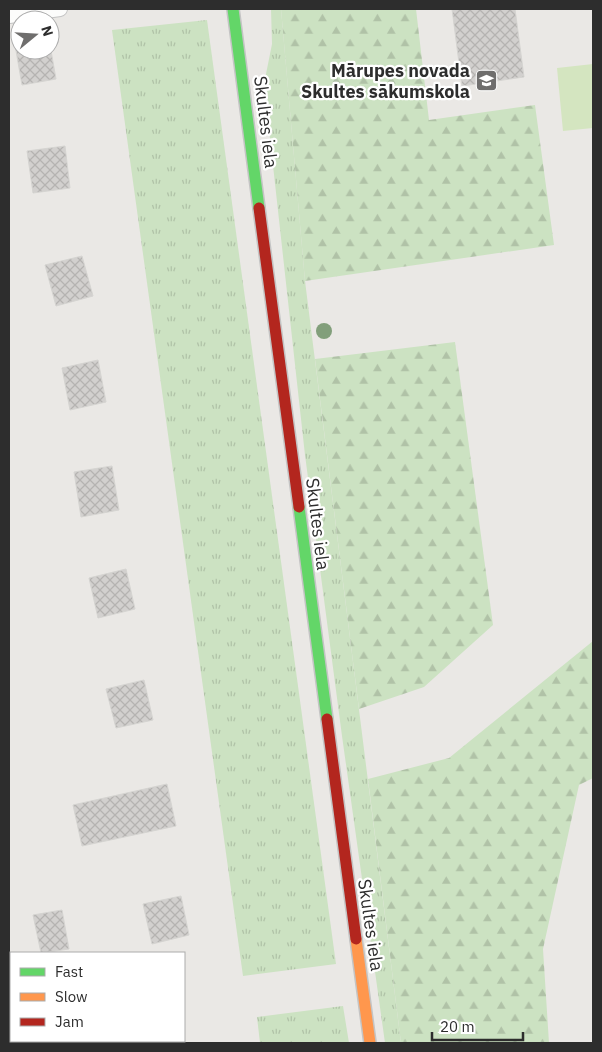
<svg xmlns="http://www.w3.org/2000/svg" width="602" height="1052" font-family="'IBM Plex Sans',sans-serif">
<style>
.grass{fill:url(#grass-tufts)}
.forest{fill:url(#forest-firs)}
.pitch{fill:#d4e5c0}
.building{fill:url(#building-cross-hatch);stroke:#d5d4d1}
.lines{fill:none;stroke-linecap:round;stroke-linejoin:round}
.lane-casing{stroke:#c4c4c4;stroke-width:16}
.fast-casing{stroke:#c4c4c4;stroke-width:14}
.slow-casing{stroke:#c4c4c4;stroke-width:14}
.jam-casing{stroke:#c4c4c4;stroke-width:14}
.lane{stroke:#fcfcfb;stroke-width:14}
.fast{stroke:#63d668;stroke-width:11}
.slow{stroke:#ff974d;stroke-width:11}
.jam{stroke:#b3261e;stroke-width:11}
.tree{fill:#829f7b}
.labels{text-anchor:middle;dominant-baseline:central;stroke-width:4.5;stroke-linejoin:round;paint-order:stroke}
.poi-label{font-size:18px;font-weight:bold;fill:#2d2d2d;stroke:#fff;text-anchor:end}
.street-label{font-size:18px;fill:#2d2d2d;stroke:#fff}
</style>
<defs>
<pattern id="grass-tufts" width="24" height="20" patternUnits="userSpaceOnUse" patternTransform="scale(1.25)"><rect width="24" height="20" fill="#cce2c2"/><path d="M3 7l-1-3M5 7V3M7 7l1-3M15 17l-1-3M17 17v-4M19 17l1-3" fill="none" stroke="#b0c2a7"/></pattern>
<pattern id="forest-firs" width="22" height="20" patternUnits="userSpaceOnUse" patternTransform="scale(1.25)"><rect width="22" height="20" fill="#cce2c2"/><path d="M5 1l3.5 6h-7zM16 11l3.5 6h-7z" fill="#b0c2a7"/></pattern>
<pattern id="building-cross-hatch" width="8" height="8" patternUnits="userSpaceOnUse" patternTransform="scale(1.25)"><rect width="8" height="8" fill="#d2d0ce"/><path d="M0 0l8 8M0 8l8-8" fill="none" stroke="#b5b3b1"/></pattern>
</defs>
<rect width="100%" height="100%" fill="#eae8e5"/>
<g class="grass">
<polygon points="271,9 281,9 305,281 401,1043 385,1043 342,736 305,455 264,84 272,44"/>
<polygon points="207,20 336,964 243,976 112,30"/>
<polygon points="343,1006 349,1043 260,1043 257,1017"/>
</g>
<g class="forest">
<polygon points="281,9 416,9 429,120 535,105 554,245 305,281"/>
<polygon points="455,342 493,625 424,687 359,709 315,359"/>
<polygon points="593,641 593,778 579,785 543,949 549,1043 401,1043 368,779 449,758"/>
<polygon points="9,950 11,957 11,1041 39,1041 40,1043 9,1043"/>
</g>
<polygon class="pitch" points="593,64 593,128 563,131 557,68"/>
<g class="building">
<polygon points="452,9 515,9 524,77 462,86"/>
<polygon points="20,44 20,50 50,50 50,45 56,79 22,85 15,45"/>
<polygon points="65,146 70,188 33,193 27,151"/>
<polygon points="82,256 93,296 56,306 45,265"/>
<polygon points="98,360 106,402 70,410 62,368"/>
<polygon points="112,466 119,510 81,517 74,472"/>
<polygon points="126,569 135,609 98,618 89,578"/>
<polygon points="144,680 153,720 116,728 106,689"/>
<polygon points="167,784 176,826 82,846 73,805"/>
<polygon points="181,896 189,935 152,944 143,904"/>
<polygon points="62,910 69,949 41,953 33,915"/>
</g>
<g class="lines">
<defs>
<polyline id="lane" points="9,16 60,9"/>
<g id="fast">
<polyline points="233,9 259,208"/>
<polyline points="299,507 327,719"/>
</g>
<polyline id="slow" points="356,939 370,1043"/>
<g id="jam">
<polyline points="259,208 299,507"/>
<polyline points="327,719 356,939"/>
</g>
</defs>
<use href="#lane" class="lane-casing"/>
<use href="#fast" class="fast-casing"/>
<use href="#slow" class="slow-casing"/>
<use href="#jam" class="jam-casing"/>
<use href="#lane" class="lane"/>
<use href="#fast" class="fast"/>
<use href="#slow" class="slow"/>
<use href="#jam" class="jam"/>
</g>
<circle class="tree" cx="324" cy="331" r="8"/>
<defs>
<symbol id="school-square" viewBox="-11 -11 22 22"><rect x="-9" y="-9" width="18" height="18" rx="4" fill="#6f6e6d" stroke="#fff"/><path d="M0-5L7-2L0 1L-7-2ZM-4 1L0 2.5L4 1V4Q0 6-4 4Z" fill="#fff"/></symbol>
</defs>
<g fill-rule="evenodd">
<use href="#school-square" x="474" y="68" width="25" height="25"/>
</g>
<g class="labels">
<g class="poi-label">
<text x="470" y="70">Mārupes novada<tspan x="470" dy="21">Skultes sākumskola</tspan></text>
</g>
<g class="street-label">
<text transform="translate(266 122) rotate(83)">Skultes iela</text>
<text transform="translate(318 524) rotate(83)">Skultes iela</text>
<text transform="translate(371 925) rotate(82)">Skultes iela</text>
</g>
</g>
<rect width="602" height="1052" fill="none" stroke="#2d2d2d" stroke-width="20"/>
<rect x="10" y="952" width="175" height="90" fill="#ffffff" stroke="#ababab"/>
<rect x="20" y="968" width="25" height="8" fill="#63d668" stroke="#ababab"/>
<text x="55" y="977" font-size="15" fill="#2d2d2d">Fast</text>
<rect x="20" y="993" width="25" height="8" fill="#ff974d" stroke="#ababab"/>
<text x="55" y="1002" font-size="15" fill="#2d2d2d">Slow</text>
<rect x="20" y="1018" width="25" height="8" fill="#b3261e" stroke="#ababab"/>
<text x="55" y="1027" font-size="15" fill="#2d2d2d">Jam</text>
<g transform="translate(35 35) rotate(72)"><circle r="24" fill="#ffffff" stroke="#ababab"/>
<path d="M0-4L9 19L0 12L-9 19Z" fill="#6f6e6d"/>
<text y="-8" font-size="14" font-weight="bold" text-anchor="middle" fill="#2d2d2d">N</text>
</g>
<path d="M432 1032v8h91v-8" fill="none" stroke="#2d2d2d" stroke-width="2.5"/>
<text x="440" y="1032" font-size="15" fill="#2d2d2d" stroke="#ffffff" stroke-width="4" paint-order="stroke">20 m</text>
</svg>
